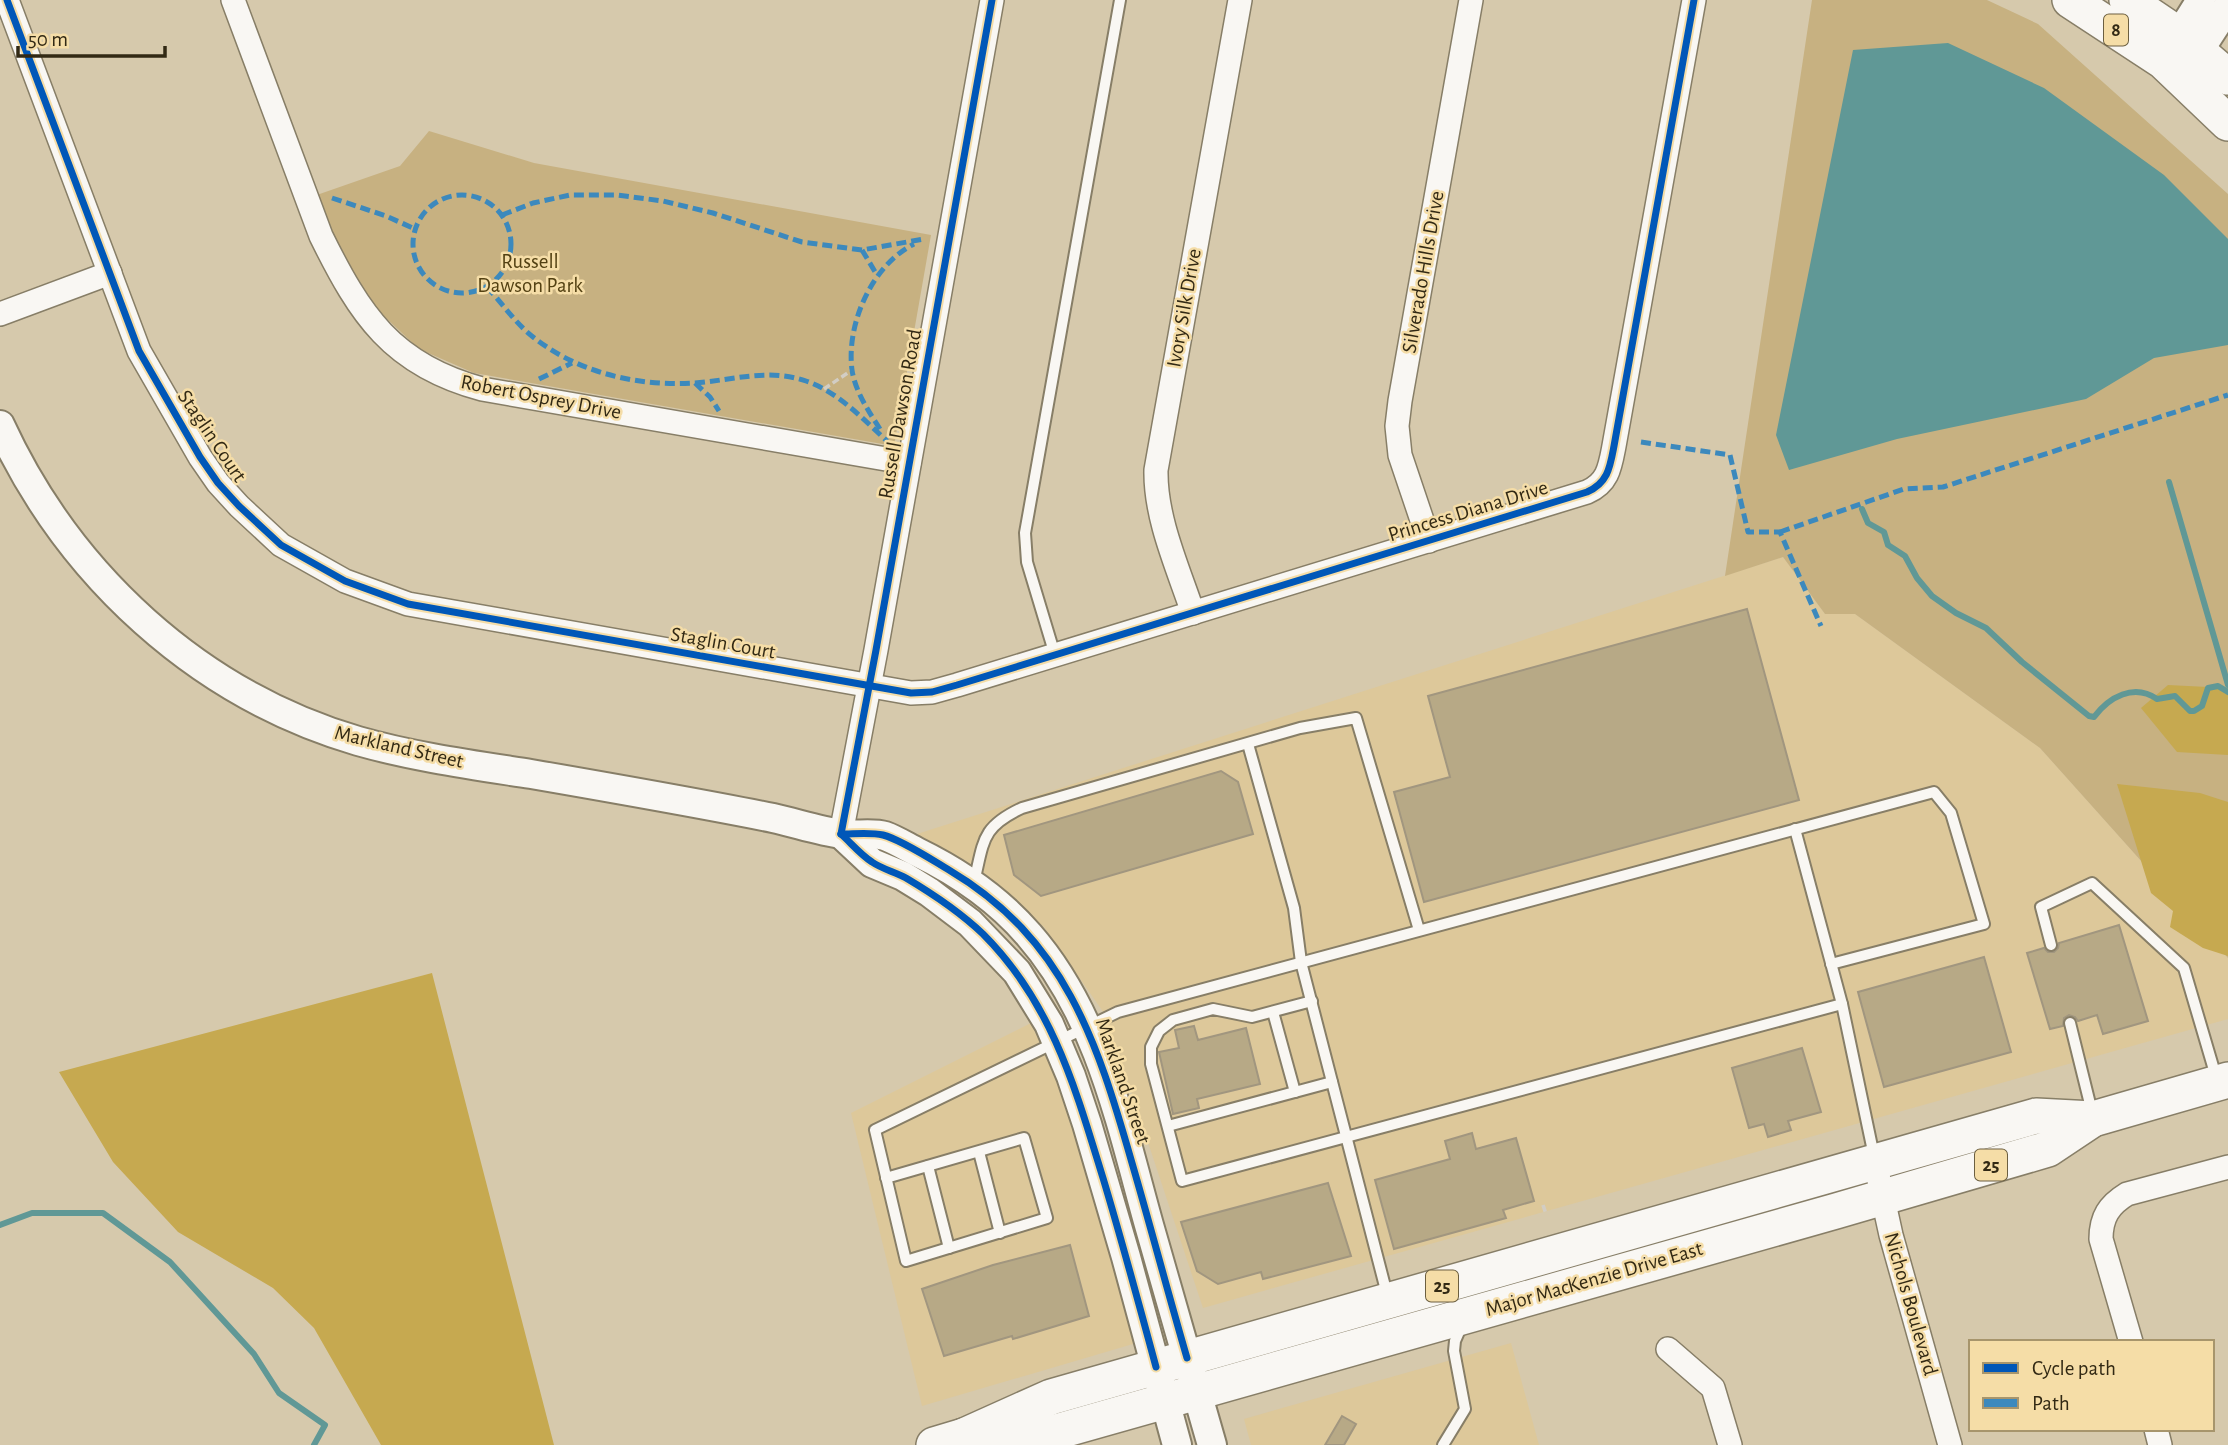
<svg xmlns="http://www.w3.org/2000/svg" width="2228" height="1445" font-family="'Alegreya Sans',sans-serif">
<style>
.built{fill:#ddc89a}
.green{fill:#c7b181}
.forest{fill:#c6a950}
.water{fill:#609896}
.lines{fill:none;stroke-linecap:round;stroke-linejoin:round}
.stream{stroke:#609896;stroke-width:6}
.building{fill:#b7a986;stroke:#a1967f;stroke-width:2}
.service-casing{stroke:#877e67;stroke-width:14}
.minor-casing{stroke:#877e67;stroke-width:26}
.tertiary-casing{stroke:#877e67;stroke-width:32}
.primary-casing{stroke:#877e67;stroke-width:38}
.path{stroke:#d2cdc4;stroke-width:3.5;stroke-dasharray:7 3.5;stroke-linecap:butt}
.service{stroke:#f9f7f3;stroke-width:10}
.minor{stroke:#f9f7f3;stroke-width:23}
.tertiary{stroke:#f9f7f3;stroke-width:28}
.primary{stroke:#f9f7f3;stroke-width:35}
.quiet{stroke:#3c89bd;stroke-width:5;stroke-dasharray:10 5;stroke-linecap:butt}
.cycleway-casing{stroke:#f5dda7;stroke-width:11}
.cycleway{stroke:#0057b8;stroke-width:7}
.labels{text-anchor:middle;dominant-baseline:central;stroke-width:5;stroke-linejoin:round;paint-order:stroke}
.shield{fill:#f5dda7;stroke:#6c5f40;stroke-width:2}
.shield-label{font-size:19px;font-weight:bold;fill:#322914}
.park-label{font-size:21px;fill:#534113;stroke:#f5dda7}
.street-label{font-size:21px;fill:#322914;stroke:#f5dda7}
</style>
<rect width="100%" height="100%" fill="#d6c9ac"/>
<g class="built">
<polygon points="1783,557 1825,614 1855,614 2040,748 2228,958 2228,1019 1203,1308 1106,1016 1044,927 917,834"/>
<polygon points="1031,1023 1056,1078 1136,1329 1133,1344 922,1406 851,1113"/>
<polygon points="1511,1343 1539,1445 1251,1445 1244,1419"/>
</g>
<g class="green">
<polygon points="1812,0 1987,0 2038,24 2228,194 2228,958 2040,748 1855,614 1825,614 1783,557 1725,576"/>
<polygon points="429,131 534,163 931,235 894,446 474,373 419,349 369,302 331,240 311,197 400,166"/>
</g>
<g class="forest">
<polygon points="2168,685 2228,688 2228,755 2177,752 2141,708"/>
<polygon points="2117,784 2200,793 2228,802 2228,956 2203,948 2170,927 2173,911 2151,893"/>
<polygon points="432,973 554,1445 381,1445 314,1328 273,1288 178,1232 113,1162 59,1072"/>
</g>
<polygon class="water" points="1948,43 2044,88 2164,175 2228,239 2228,345 2154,358 2086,399 1897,439 1789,470 1776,435 1853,50"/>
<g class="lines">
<g class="stream">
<polyline points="2169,482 2228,685"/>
<path d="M1862,509L1868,523L1884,532L1888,545L1905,556L1917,578L1932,596L1956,613L1986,628L2022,662L2089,716L2094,717C2109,697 2134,683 2157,699L2175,696L2190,711H2194L2202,706L2208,688L2218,686L2228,692"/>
<polyline points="0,1225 32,1213 103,1213 170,1262 254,1354 279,1393 325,1425 314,1445"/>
</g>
</g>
<g class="building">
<polygon points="1747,609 1799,800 1424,902 1394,792 1450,777 1428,696"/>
<polygon points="1221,771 1238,782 1253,834 1041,896 1014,875 1004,835"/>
<polygon points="2119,925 2148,1021 2103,1034 2097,1015 2078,1021 2075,1017 2069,1015 2064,1018 2063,1026 2050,1029 2027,953 2044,948 2048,952 2054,952 2058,948 2059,943"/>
<polygon points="1984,957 2011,1052 1884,1087 1858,992"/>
<polygon points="1194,1026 1198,1040 1246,1028 1260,1084 1197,1099 1199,1108 1173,1114 1159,1052 1179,1048 1175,1030"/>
<polygon points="1802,1048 1821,1112 1788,1121 1791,1130 1768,1137 1764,1124 1749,1128 1732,1068"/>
<polygon points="1472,1133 1476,1149 1516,1138 1534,1201 1503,1210 1506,1218 1394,1249 1375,1180 1450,1159 1445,1141"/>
<polygon points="1328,1183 1351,1256 1263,1279 1261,1272 1218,1284 1197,1271 1181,1222"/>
<polygon points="1070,1245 1089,1316 1013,1339 1012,1336 944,1356 922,1289 993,1265"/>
<polygon points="1342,1416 1356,1424 1344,1445 1325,1445"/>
</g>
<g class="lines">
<defs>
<g id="service">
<polyline points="1055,655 1027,562 1025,533 1120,0"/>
<polyline points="1248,744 1294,908 1301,962 1388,1298"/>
<polyline points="1795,829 1842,1004 1874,1156"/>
<path d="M974,882C984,841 981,827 1022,808L1300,728L1356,718L1419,930"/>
<polyline points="2051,945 2041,907 2092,883 2184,968 2217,1080"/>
<polyline points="1312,1001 1252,1017 1213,1009 1173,1020 1159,1031 1151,1047 1151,1064 1182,1181 1842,1004"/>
<polyline points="1273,1012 1295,1092"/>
<polyline points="2070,1023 2092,1112"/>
<polyline points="1168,1126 1332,1082"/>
<polyline points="979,1152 1000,1233"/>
<polyline points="928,1166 949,1248"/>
<polyline points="886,1178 1024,1138 1047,1218 906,1261 875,1130 1118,1012 1934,792 1951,813 1984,924 1831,964"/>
<polyline points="1443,1445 1465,1409 1454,1351 1455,1341 1462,1325"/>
</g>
<g id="minor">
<path d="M7,0L139,351L200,457L218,483L239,506L281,545L345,581L408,604L911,693L932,692L957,685L1587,492C1608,483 1610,467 1614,446L1694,0"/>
<path d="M233,0L321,236C360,315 392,365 482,389L909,463"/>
<polyline points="0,314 110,273"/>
<polyline points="1429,541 1400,455 1397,426 1400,401 1471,0"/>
<path d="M1193,613C1178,568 1155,518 1156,470L1240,0"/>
<polyline points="841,834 876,650 992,0"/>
<polyline points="1875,1162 1891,1235 1950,1445"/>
<path d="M2131,1342L2101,1239C2101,1217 2109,1205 2127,1194L2228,1167"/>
<polyline points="1668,1349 1713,1388 1730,1445"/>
<polyline points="2156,1429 2160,1445"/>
</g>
<g id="tertiary">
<polyline points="2169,51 2201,0"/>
<polyline points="2187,69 2228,6"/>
<path d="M0,425C69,575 198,694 358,741C414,757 473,765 531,774C612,788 693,802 773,818C796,823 819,831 842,834C856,836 872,832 885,836C896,840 907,847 917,852C960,873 998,899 1029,935C1099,1015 1121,1125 1149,1225C1170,1298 1191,1372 1212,1445"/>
<polyline points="841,834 872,863 903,876 929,892 970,923 1017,972 1049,1024 1071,1076 1087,1124 1126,1257 1177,1445"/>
</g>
<g id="primary">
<polyline points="2070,0 2163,61 2228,123"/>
<polyline points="2127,0 2179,35 2228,77"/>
<polyline points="964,1436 1038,1437 1836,1211 2048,1149 2093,1119 2228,1080"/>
<polyline points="934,1445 964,1436 1051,1397 2036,1116 2093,1119"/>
</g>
</defs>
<use href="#service" class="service-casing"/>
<use href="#minor" class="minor-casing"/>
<use href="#tertiary" class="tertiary-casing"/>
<use href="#primary" class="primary-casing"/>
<g class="path">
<polyline points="824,389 852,370"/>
<polyline points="1543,1205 1546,1214"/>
</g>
<use href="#service" class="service"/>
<use href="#minor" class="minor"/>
<use href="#tertiary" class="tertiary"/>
<use href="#primary" class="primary"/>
<g class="quiet">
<circle cx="462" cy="244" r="49"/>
<polyline points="332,198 386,216 415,229"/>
<polyline points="502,215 533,203 570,195 617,195 663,201 713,213 802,242 862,250 924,239"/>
<polyline points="862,250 877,275"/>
<path d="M487,287C500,301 512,318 526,331C571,371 635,387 695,383C734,380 768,368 806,381C838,392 862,418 887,441"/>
<polyline points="539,379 572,363"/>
<polyline points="695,383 710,397 719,411"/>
<path d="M880,429C869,412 855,391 852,370C846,324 872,265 914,244"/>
<polyline points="1641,442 1730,455 1748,532 1780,532 1821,626"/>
<polyline points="1780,532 1904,489 1943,487 2228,395"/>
</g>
<defs>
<g id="cycleway">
<path d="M7,0L139,351L200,457L218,483L239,506L281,545L345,581L408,604L911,693L932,692L957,685L1587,492C1608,483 1610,467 1614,446L1694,0"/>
<polyline points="841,834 876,650 992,0"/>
<path d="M841,834C854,834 871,832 883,835C902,840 932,860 949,870C1065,939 1097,1041 1132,1163C1151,1228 1168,1293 1187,1358"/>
<path d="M841,834C851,843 861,855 872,862C882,869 895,872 906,878C933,894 960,912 983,934C1052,1003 1075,1087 1103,1178C1122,1241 1139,1304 1156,1367"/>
</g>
</defs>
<use href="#cycleway" class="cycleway-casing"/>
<use href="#cycleway" class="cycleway"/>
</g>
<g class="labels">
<g class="shield">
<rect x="2104" y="14.5" width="24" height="31" rx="5"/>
<rect x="1975" y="1149.5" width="32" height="31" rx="5"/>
<rect x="1426" y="1270.5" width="32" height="31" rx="5"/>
</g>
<g class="shield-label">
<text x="2116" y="30">8</text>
<text x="1991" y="1165">25</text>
<text x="1442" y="1286">25</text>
</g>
<g class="park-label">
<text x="530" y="261">Russell<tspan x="530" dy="24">Dawson Park</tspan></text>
</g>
<g class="street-label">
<text transform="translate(1423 272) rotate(-80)">Silverado Hills Drive</text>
<text transform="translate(1184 308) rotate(-80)">Ivory Silk Drive</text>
<text transform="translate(541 397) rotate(11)">Robert Osprey Drive</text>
<text transform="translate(900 414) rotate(-80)">Russell Dawson Road</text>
<text transform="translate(212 436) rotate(56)">Staglin Court</text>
<text transform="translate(1468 511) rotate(-17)">Princess Diana Drive</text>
<text transform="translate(723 643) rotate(10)">Staglin Court</text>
<text transform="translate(399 747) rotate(13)">Markland Street</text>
<text transform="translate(1123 1081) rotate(71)">Markland Street</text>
<text transform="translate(1594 1279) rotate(-16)">Major MacKenzie Drive East</text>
<text transform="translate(1911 1304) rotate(74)">Nichols Boulevard</text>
</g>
</g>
<rect x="1969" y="1340" width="245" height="91" fill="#f5dda7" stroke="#a7956c" stroke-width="2"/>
<rect x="1983" y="1363" width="35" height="10" fill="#0057b8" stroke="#a7956c" stroke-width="2"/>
<text x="2032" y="1375" font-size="21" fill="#322914">Cycle path</text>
<rect x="1983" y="1398" width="35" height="10" fill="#3c89bd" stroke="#a7956c" stroke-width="2"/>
<text x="2032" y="1410" font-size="21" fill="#322914">Path</text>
<path d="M18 46v10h147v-10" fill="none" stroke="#322914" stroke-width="3.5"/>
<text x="28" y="46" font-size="21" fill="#322914" stroke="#f5dda7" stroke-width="5" paint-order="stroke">50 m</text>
</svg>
